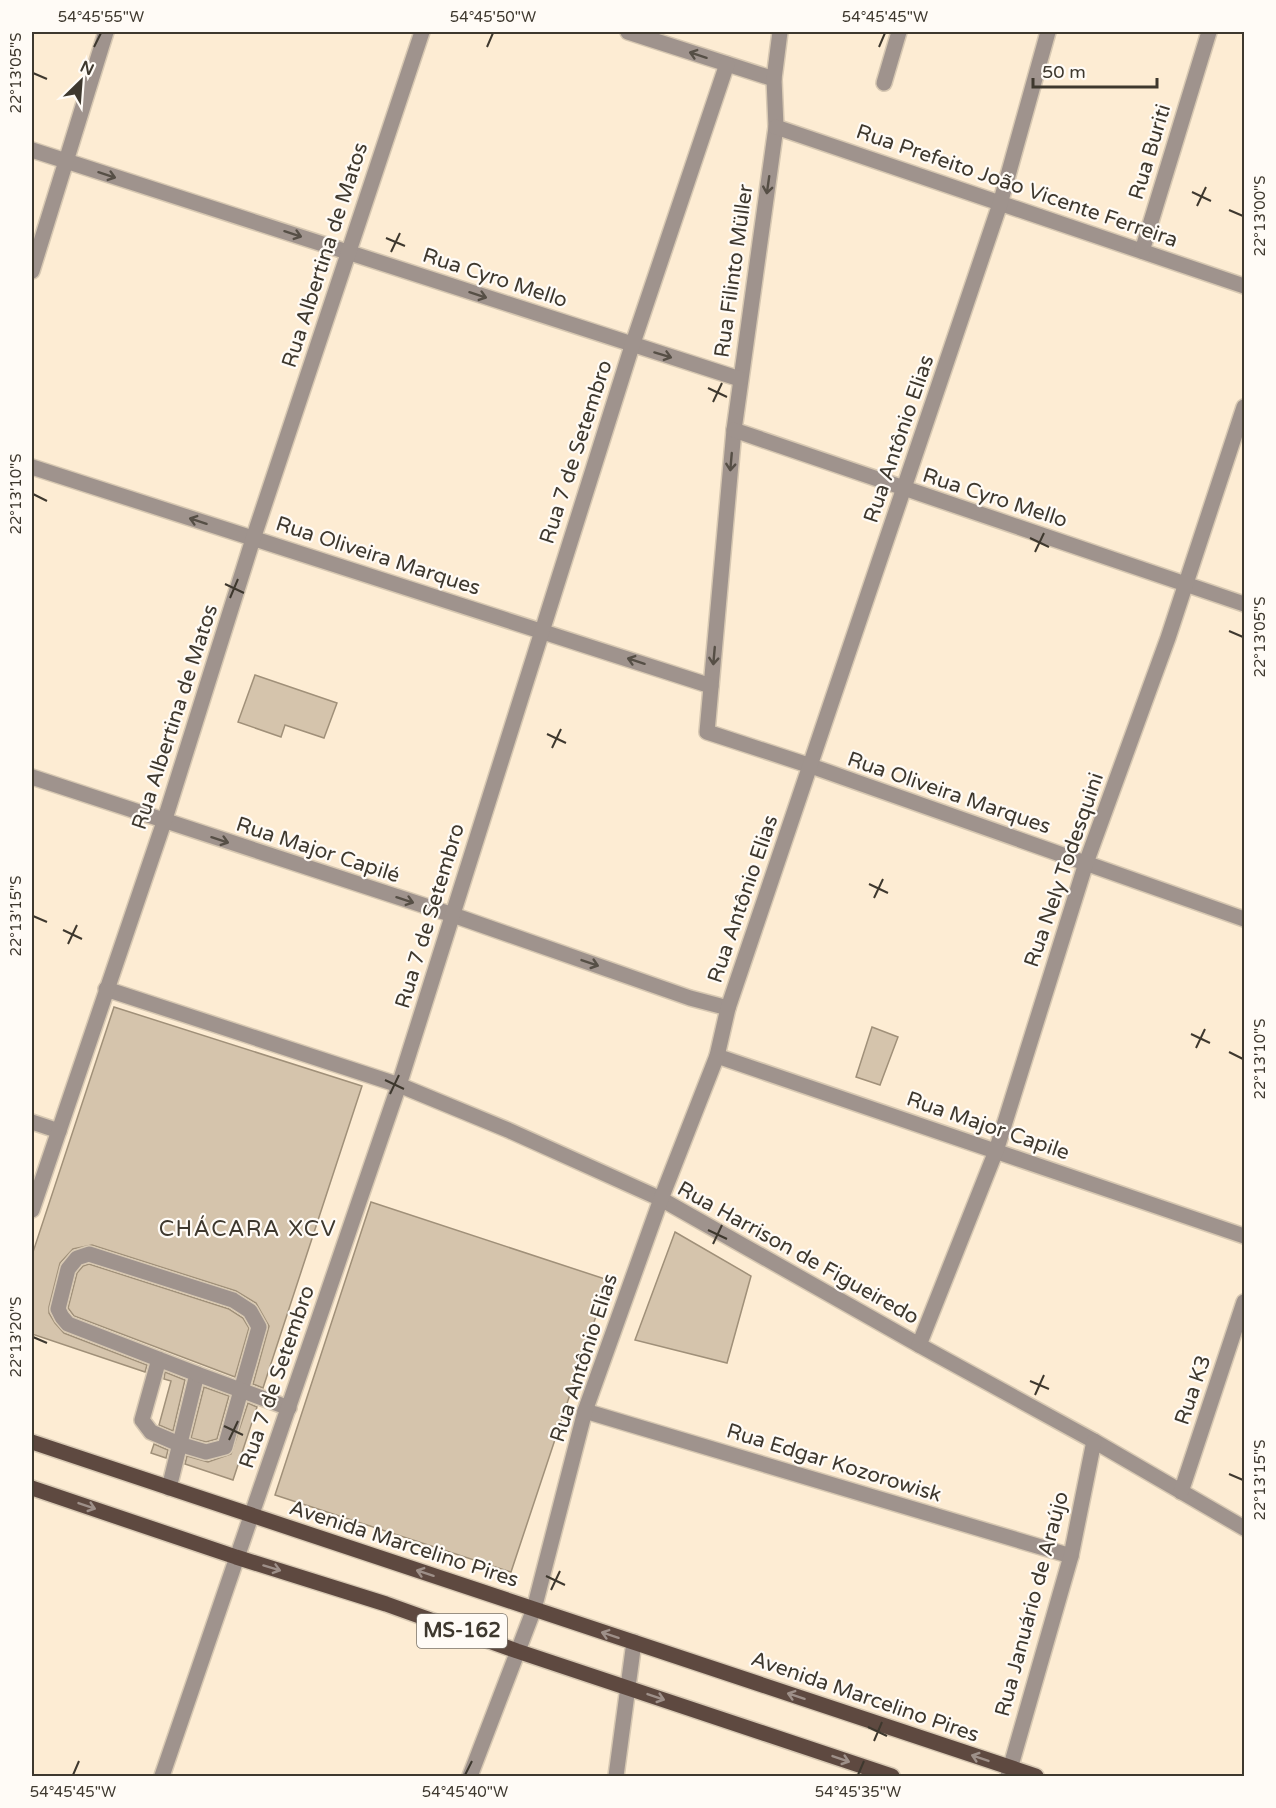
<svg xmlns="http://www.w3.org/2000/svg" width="1276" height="1808" font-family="'Varela Round',sans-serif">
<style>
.building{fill:#d5c4ac;stroke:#a09079;stroke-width:1.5}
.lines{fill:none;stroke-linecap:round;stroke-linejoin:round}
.minor-casing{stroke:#d7c8b2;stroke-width:18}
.major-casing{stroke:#d7c8b2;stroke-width:18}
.minor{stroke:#9f938d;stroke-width:15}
.major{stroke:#5e4940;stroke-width:15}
.oneway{stroke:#564f46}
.oneway2{stroke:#9e9089}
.ticks{fill:none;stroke:#3e382e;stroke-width:2}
.labels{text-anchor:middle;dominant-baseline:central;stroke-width:4.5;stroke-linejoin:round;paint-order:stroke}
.shield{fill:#fffbf6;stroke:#78726a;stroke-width:1.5}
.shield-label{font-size:20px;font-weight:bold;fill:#3e382e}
.street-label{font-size:21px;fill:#3e382e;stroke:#fffbf6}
.neighbourhood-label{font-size:22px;letter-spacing:1.5px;fill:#3e382e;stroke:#fffbf6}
.neatline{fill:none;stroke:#3e382e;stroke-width:2}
.ticks-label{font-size:15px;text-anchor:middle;fill:#3e382e}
</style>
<rect width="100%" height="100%" fill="#fdecd3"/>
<g class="building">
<polygon points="255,675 337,703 324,738 285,725 281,737 238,722"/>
<polygon points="114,1007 362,1086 263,1388 253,1384 269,1326 256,1303 236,1291 92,1245 73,1249 60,1263 49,1307 49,1313 55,1323 64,1333 147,1365 145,1372 32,1334 32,1255"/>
<polygon points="872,1027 898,1037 880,1085 856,1077"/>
<polygon points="371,1202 608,1280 511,1572 275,1495"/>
<polygon points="675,1232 751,1276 727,1363 635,1340"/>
<polygon points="89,1264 229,1309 243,1318 249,1328 235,1377 74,1316 68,1308 77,1273 83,1266"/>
<polygon points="165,1372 185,1380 173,1431 159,1425 171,1381 164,1379"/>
<polygon points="204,1387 229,1396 217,1439 206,1442 191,1438"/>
<polygon points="248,1403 257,1407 233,1480 185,1464 187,1456 208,1462 231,1454"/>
<polygon points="154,1444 168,1450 166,1458 151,1453"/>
</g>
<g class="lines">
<defs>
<g id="minor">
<polyline points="628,32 774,79"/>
<polyline points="780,32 774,79 776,127 734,430 707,732 811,766 1244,919"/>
<polyline points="884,83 899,32"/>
<polyline points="776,127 1244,286"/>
<polyline points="32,150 740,379"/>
<polyline points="1142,251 1209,32"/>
<polyline points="32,271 106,32"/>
<polyline points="734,430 1244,604"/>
<polyline points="32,467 711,686"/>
<polyline points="32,777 453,915 690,998 728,1008"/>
<polyline points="106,989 399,1085 508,1130 661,1199 919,1345 1094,1441 1244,1528"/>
<polyline points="717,1056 1244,1236"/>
<polyline points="32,1122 59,1131"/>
<polyline points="32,1210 164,822 253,539 422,32"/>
<polyline points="919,1345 996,1151 1086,863 1168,638 1244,407"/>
<polyline points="159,1359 142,1420 151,1432 179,1444 206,1452 225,1447 259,1327 250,1311 233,1300 89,1254 77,1258 68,1269 58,1309 62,1317 68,1324 197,1374 169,1488"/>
<polyline points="197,1374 289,1408"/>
<polyline points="585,1411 1071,1556"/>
<polyline points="1181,1492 1244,1302"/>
<polyline points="162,1776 399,1085 632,346 727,64"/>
<polyline points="470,1776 534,1609 585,1411 661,1199 717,1056 728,1008 1000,204 1048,32"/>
<polyline points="616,1776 634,1642"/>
<polyline points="1008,1776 1071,1556 1094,1441"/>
</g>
<g id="major">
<polyline points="32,1442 1036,1776"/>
<polyline points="32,1488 236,1557 386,1604 517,1651 892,1776"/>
</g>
</defs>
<use href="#minor" class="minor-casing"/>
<use href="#major" class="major-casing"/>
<use href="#minor" class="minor"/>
<use href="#major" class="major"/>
</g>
<defs><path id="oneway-shaft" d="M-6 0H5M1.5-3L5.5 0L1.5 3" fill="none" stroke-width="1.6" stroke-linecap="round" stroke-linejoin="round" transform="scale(1.5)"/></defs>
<g class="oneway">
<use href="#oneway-shaft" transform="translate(698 55) rotate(-162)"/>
<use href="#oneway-shaft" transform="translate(107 175) rotate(18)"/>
<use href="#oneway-shaft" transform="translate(768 185) rotate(98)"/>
<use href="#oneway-shaft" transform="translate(293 234) rotate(18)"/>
<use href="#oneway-shaft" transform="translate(478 295) rotate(18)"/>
<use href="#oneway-shaft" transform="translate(663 355) rotate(17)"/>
<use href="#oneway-shaft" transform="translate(731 462) rotate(95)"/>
<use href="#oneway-shaft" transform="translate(198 521) rotate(-162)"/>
<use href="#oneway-shaft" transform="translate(714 656) rotate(95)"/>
<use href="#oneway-shaft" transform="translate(636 661) rotate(-162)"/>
<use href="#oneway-shaft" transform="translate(220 840) rotate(18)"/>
<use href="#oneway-shaft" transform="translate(405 900) rotate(18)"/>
<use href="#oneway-shaft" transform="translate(590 963) rotate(19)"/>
</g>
<g class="oneway2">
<use href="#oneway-shaft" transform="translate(87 1506) rotate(19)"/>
<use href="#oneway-shaft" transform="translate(272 1568) rotate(17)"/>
<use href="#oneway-shaft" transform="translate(425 1573) rotate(-162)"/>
<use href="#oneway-shaft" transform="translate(610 1635) rotate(-162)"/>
<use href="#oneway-shaft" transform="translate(796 1696) rotate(-162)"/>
<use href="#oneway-shaft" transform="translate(656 1697) rotate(19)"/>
<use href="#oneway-shaft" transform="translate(980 1758) rotate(-161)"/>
<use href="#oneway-shaft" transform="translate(841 1759) rotate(19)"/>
</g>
<path class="ticks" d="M94,47L101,33M487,47L493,33M879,47L885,33M33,73L47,79M1192,192L1211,201M1197,206L1206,187M1229,210L1243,216M386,238L405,246M391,252L400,233M708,388L727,397M713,402L722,383M33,494L47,501M1030,538L1049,547M1035,552L1044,533M225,584L244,593M230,598L238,579M1229,631L1243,637M547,734L566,743M552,748L561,729M869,884L888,893M874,898L883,879M33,916L47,922M63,930L82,939M68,944L77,925M1191,1034L1210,1043M1196,1048L1205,1029M1229,1052L1243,1059M385,1080L404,1089M390,1094L399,1075M708,1230L727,1239M713,1244L722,1225M33,1337L47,1343M1030,1381L1049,1389M1035,1395L1044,1375M224,1426L243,1435M229,1440L238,1421M1229,1474L1243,1480M546,1576L565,1585M551,1590L560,1571M868,1727L887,1736M874,1741L882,1722M73,1775L79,1761M465,1775L472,1761M858,1775L864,1761"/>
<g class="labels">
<rect class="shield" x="417" y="1614" width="90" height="34" rx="4.5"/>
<g class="shield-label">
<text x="462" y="1631">MS-162</text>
</g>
<g class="street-label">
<text transform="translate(1150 152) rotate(-73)">Rua Buriti</text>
<text transform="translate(1017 186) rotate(19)">Rua Prefeito João Vicente Ferreira</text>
<text transform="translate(325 255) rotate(-72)">Rua Albertina de Matos</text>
<text transform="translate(734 271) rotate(-82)">Rua Filinto Müller</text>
<text transform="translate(495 278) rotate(18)">Rua Cyro Mello</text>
<text transform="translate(899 439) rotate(-71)">Rua Antônio Elias</text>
<text transform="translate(576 452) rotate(-72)">Rua 7 de Setembro</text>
<text transform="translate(995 498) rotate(18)">Rua Cyro Mello</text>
<text transform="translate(378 556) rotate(18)">Rua Oliveira Marques</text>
<text transform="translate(175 717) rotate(-72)">Rua Albertina de Matos</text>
<text transform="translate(949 793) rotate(19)">Rua Oliveira Marques</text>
<text transform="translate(318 850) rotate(18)">Rua Major Capilé</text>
<text transform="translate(1064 870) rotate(-71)">Rua Nely Todesquini</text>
<text transform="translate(743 899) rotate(-71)">Rua Antônio Elias</text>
<text transform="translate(430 916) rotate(-73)">Rua 7 de Setembro</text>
<text transform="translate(988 1126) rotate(19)">Rua Major Capile</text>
<text transform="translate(798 1253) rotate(29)">Rua Harrison de Figueiredo</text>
<text transform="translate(584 1358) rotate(-72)">Rua Antônio Elias</text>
<text transform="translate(277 1377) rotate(-71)">Rua 7 de Setembro</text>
<text transform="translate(1193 1390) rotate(-71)">Rua K3</text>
<text transform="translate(834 1463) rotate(17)">Rua Edgar Kozorowisk</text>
<text transform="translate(404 1544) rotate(18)">Avenida Marcelino Pires</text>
<text transform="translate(1032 1604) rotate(-75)">Rua Januário de Araújo</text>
<text transform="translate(865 1697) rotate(19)">Avenida Marcelino Pires</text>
</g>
<g class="neighbourhood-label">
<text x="248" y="1229">CHÁCARA XCV</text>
</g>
</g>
<rect width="1276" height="1808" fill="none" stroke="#fffbf6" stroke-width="66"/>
<g transform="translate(81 81) rotate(25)" stroke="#fffbf6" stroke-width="4.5" paint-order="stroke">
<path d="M0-4.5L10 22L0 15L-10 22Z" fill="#3e382e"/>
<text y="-9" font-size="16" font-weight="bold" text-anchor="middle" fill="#3e382e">N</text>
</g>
<path d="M1033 78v9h124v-9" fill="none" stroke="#3e382e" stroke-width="3"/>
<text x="1042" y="78" font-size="18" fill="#3e382e" stroke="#fffbf6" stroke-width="4.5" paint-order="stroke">50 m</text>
<rect x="33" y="33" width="1210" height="1742" class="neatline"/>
<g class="ticks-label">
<text x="101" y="22">54°45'55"W</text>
<text x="493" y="22">54°45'50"W</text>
<text x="885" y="22">54°45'45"W</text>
<text transform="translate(16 73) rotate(-90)" y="5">22°13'05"S</text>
<text transform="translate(1260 216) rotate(-90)" y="5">22°13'00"S</text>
<text transform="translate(16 494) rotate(-90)" y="5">22°13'10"S</text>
<text transform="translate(1260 637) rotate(-90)" y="5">22°13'05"S</text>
<text transform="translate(16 916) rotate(-90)" y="5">22°13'15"S</text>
<text transform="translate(1260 1059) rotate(-90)" y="5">22°13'10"S</text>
<text transform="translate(16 1337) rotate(-90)" y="5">22°13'20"S</text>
<text transform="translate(1260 1480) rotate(-90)" y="5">22°13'15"S</text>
<text x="73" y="1797">54°45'45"W</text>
<text x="465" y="1797">54°45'40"W</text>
<text x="858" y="1797">54°45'35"W</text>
</g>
</svg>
